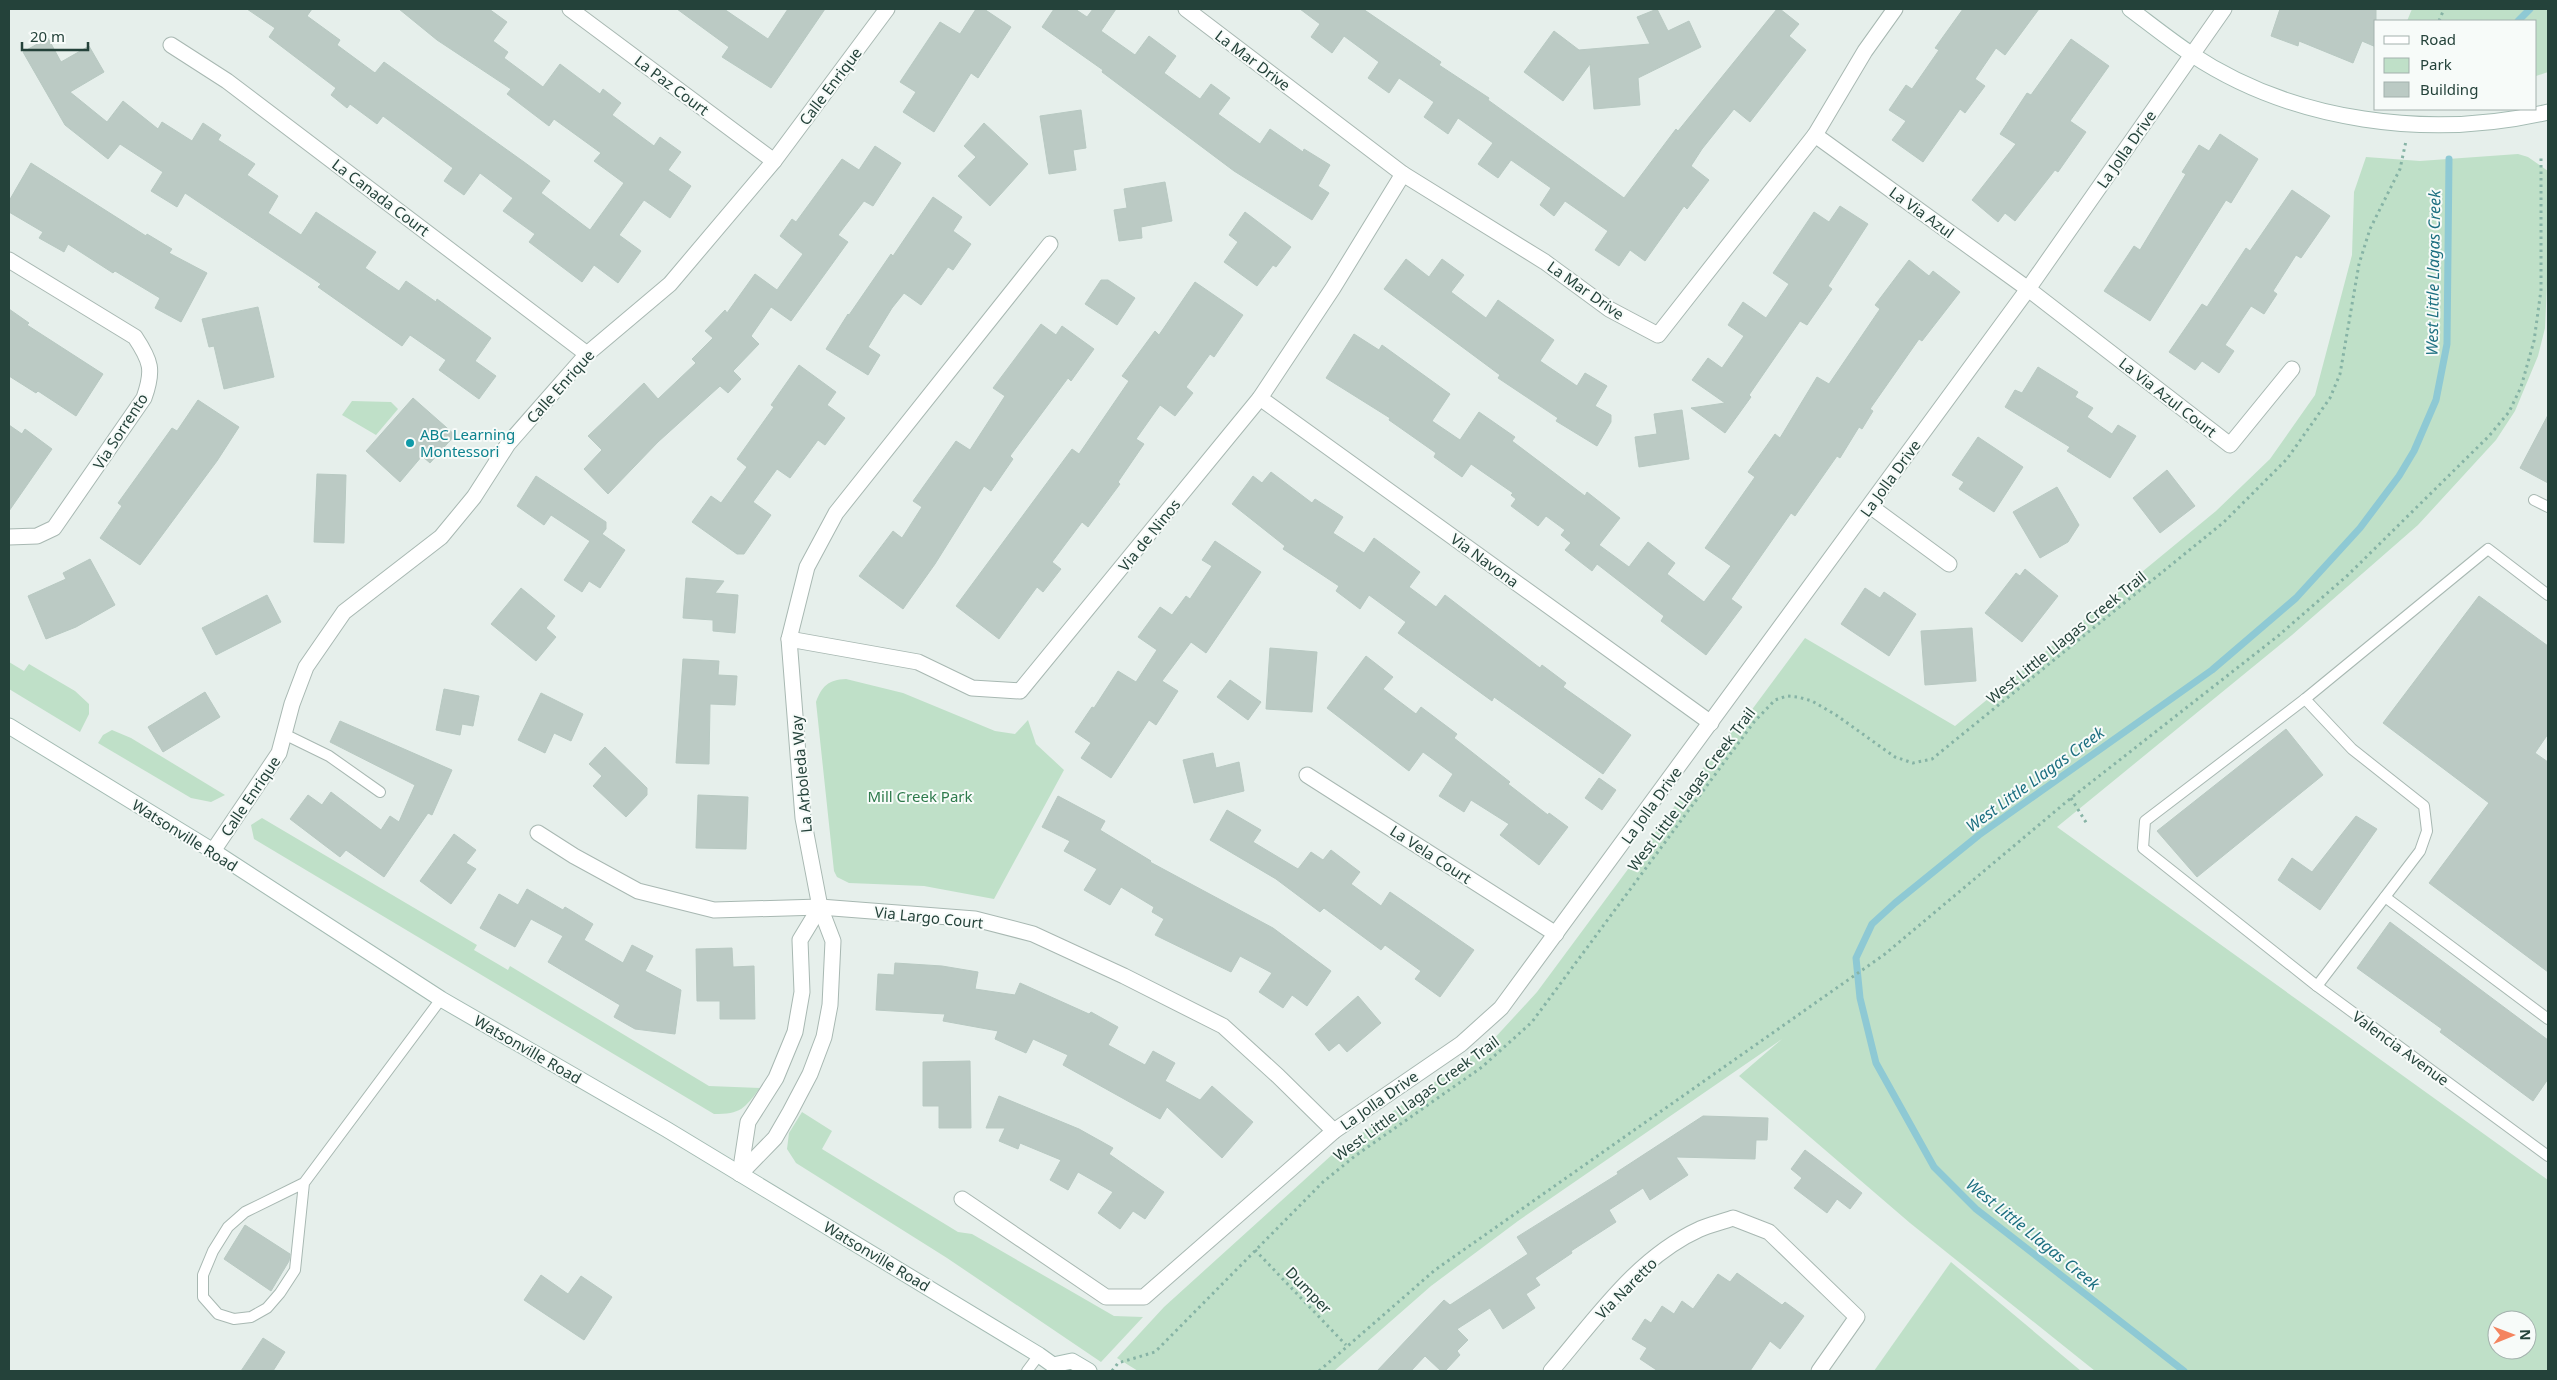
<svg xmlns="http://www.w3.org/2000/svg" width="2557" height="1380" font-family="'Noto Sans',sans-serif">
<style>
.green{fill:#bfe0c8;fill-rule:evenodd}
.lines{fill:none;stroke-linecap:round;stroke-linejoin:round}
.stream{stroke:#8ec9d4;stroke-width:7}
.building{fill:#bbcac4;stroke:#b8c9c2}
.lane-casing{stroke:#a8b8b2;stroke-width:12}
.street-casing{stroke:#a8b8b2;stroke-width:17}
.secondary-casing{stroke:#a4bbb3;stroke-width:17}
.path{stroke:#86b3a5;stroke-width:3;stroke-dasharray:2.5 4;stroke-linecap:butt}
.lane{stroke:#fff;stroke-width:10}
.street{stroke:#fff;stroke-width:15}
.secondary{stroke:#fff;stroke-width:15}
.culture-dot{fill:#0f9aa8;stroke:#f7fbf9;stroke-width:2}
.labels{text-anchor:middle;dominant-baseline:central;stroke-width:4;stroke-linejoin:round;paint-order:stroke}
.street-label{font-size:15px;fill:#24423a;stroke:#f7fbf9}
.culture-label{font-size:15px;fill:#0d838f;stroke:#f7fbf9;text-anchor:start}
.park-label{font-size:15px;fill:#2d7a4b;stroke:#f7fbf9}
.water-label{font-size:16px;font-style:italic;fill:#1c6f80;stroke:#f7fbf9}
</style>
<rect width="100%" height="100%" fill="#e6efeb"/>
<g class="green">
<polygon points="2412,9 2548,9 2548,72 2536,76 2536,21 2407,21"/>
<path d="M2518,154L2528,157L2548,171V262L2545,328L2538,356L2515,411L2496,440L2418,525L2292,635L2057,827L2548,1180V1371H2095L1910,1223L1739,1076L1782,1039L1518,1221L1431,1286L1334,1371H1138L1117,1358L1164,1307L1334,1153L1491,1042L1537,992L1737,722L1745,719L1805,638L1955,726L2216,511L2270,459L2315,395L2352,255L2354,192L2366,157L2420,161ZM2497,1320H2527V1350H2497Z"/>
<polygon points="352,401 391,402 398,409 376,435 342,415"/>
<polygon points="9,662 24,671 29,664 75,691 89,704 89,714 80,732 9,689"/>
<path d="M846,679L903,693L995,731L1015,734L1028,720L1036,744L1064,770L994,899L924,886L849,883L837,877L834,871L816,702C822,686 828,680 846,679Z"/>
<polygon points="112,730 131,738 225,795 211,802 191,798 98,743 103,735"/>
<path d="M262,818L477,945L474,950L508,970L510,966L709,1086L760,1088C744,1109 741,1114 714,1114L254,839L251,825Z"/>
<polygon points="802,1112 832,1131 822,1149 958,1232 972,1234 1114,1316 1143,1317 1101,1362 947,1258 796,1163 787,1149 789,1133"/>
<polygon points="1951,1262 2081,1371 1874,1371"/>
</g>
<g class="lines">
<g class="stream">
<polyline points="2518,21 2530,9"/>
<polyline points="2184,1371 1976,1209 1934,1167 1876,1063 1860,998 1856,958 1872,924 1895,903 1979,835 2212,670 2296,598 2360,528 2399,476 2414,451 2436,400 2447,344 2449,159"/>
</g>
</g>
<g class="building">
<polygon points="247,9 312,9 307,16 340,40 337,45 375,73 384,62 524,162 550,181 541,193 590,230 624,183 594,161 601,153 554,119 549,126 507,94 511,89 437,40 399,9 489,9 507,22 493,41 508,52 504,58 543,87 560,64 600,94 603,89 621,103 612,115 654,146 660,137 681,152 668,170 691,186 670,218 644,200 619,235 641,251 618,283 594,265 582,282 529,242 535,234 503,211 513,198 480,173 464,195 444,181 453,168 383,116 377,124 350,104 347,108 331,95 336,88 269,37 275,28"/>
<polygon points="677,9 724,9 768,39 788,9 825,9 771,88 722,57 729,47"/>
<polygon points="976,9 984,9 1011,27 978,78 971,73 934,132 903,112 916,92 900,82 940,22 960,34"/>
<polygon points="1054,9 1075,9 1087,17 1093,9 1116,9 1101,31 1135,55 1149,36 1176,56 1164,73 1200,99 1211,84 1230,98 1218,114 1260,144 1270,129 1303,152 1304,149 1330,165 1318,186 1329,193 1312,220 1234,171 1102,72 1103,70 1042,27"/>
<polygon points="1300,9 1363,9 1441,62 1439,65 1489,98 1488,100 1624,198 1676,129 1678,131 1777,9 1780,9 1799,24 1789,36 1806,50 1750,122 1734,109 1702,149 1691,166 1709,180 1687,209 1684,206 1645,261 1630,250 1619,266 1595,250 1608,231 1565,201 1554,216 1540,205 1551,188 1511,160 1498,178 1478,164 1493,143 1458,118 1448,134 1424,117 1434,102 1399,78 1389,93 1368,78 1379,62 1344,36 1332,53 1311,37 1320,24"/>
<polygon points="1657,9 1668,31 1689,21 1701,47 1638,78 1640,105 1594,109 1590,64 1563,101 1524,72 1554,31 1579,50 1650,44 1637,17"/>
<polygon points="1963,9 2039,9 2005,55 1996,48 1975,79 1985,86 1965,113 1960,109 1923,162 1892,140 1906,121 1889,110 1906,85 1912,89 1939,50 1935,48"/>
<polygon points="2280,9 2376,9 2376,47 2362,41 2353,63 2299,41 2298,46 2271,36"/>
<polygon points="48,38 61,62 89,46 104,72 70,92 107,122 123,101 158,129 162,122 192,141 203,123 221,135 218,140 255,164 247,175 278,196 268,213 301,235 316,212 376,252 365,268 399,291 406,281 436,302 437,299 491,338 475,361 496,376 479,399 439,370 446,360 410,335 402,346 318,287 321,284 185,193 177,207 151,191 163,172 120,144 108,159 65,125 23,52"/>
<polygon points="2071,39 2109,66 2070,121 2086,132 2058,172 2055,170 2015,221 2005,213 1998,222 1972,200 2016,144 2000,134 2027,93 2031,95"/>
<polygon points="1081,110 1086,148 1073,150 1076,170 1049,174 1040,116"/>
<polygon points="984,123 1028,164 990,206 958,176 976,157 964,146"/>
<polygon points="2220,134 2258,159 2231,203 2226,200 2150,321 2104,291 2134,246 2140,250 2186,174 2182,172 2199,145 2209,151"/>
<polygon points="875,146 901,163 873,206 864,201 838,235 848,242 791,321 771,307 751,336 759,344 733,371 741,379 728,393 720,386 658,442 608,494 584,469 602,450 588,436 644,383 658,399 696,363 692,359 713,338 705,331 725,310 727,313 755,274 777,290 803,254 780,236 792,219 796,222 842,159 859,170"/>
<polygon points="31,163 146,236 147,234 172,249 169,253 207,273 181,322 155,308 160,298 115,271 113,273 68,244 64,252 39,238 43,232 9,212 9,201"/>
<polygon points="1165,182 1172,221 1141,227 1142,238 1119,241 1114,210 1127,208 1124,189"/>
<polygon points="2292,190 2330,216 2301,258 2296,255 2273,291 2277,294 2264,314 2251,306 2225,345 2234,351 2219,373 2202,361 2195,370 2169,352 2202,304 2207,307 2246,248 2250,251"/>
<polygon points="933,197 962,217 953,231 971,244 953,270 948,267 921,305 904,293 892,308 868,347 880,355 868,375 826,349 848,314 849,315 891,254 893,256"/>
<polygon points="1840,206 1868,224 1828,286 1832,289 1807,325 1800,321 1749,395 1751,397 1725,433 1691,408 1725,403 1692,380 1708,358 1722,368 1744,336 1728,325 1743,302 1766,318 1789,284 1773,273 1814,212 1829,222"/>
<polygon points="1245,212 1291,247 1276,267 1273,265 1257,286 1224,262 1238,242 1229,235"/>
<polygon points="1406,259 1429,277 1442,259 1464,275 1451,292 1486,318 1498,300 1554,340 1540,361 1577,386 1585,373 1607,386 1595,406 1611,415 1611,422 1597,446 1556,421 1558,418 1498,378 1500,375 1384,289"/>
<polygon points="1909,260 1929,276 1933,271 1960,292 1922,341 1919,339 1870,409 1873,411 1862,429 1859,427 1840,458 1837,456 1795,516 1791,513 1731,599 1742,607 1706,655 1661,621 1664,616 1597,564 1592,571 1565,550 1571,543 1561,535 1565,530 1546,516 1538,526 1511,506 1516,499 1511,495 1513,493 1471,464 1462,477 1434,457 1436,453 1389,420 1390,418 1326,378 1354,334 1379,350 1382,345 1450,394 1432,421 1460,440 1479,412 1515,437 1512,441 1585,496 1587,492 1620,518 1599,545 1629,567 1648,542 1675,563 1667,574 1704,602 1731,566 1705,548 1755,477 1748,472 1775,434 1780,438 1817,377 1829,384 1880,309 1875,305"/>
<polygon points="1101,280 1108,280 1135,298 1117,325 1085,304"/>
<polygon points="1195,282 1243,315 1214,357 1210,354 1186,387 1193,393 1175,416 1160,405 1136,439 1144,444 1118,482 1120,484 1088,527 1082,522 1052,562 1061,569 1043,592 1037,587 999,639 956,606 1072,449 1079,454 1129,381 1122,376 1155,331 1159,335"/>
<polygon points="258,307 274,377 224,389 214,346 209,347 202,319"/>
<polygon points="9,309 29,323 27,325 103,374 76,416 38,391 36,393 9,376"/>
<polygon points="1041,324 1056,335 1062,326 1094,349 1071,381 1068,378 1010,456 1013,459 991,491 984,486 935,564 903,609 859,576 893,531 902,538 922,507 913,501 956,441 970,450 1005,396 993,388"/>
<polygon points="799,365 836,392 827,405 845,418 825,445 818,440 790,478 777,469 753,502 771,515 744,554 737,554 692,522 711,496 721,503 747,467 737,459 774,407 771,405"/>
<polygon points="2038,367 2078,392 2075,397 2093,408 2087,417 2112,434 2118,425 2136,436 2110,478 2067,451 2070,447 2005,407 2015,390 2022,393"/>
<polygon points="413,398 455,435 430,463 422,456 400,482 366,451"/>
<polygon points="198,400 239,427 217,461 140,565 100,538 122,506 118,503 172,428 177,431"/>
<polygon points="1682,410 1689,459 1639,467 1635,437 1657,434 1654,414"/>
<polygon points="2548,415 2548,483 2520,468"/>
<polygon points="9,425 22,434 25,429 52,449 9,511"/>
<polygon points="1978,437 2023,467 1994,512 1959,489 1964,482 1952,475"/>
<polygon points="2167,470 2195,506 2160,533 2133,498"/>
<polygon points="1271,472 1312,503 1315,499 1343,517 1333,533 1364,553 1374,538 1420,572 1409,587 1436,607 1445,595 1540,668 1542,665 1566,683 1563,687 1631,735 1603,774 1494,697 1492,701 1398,633 1406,622 1369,595 1360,609 1336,591 1339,586 1283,549 1285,546 1232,504 1253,476 1262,483"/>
<polygon points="317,474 346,475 344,543 314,542"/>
<polygon points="536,476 606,522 606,529 602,534 625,550 600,588 589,581 582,592 564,580 590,541 551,515 544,525 517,506"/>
<polygon points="2057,487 2079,525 2068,542 2040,558 2013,512"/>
<polygon points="1215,541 1261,572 1206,653 1191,642 1162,681 1178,691 1156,725 1149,720 1111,778 1081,758 1091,743 1075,732 1092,707 1094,708 1118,671 1136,682 1157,650 1138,637 1160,607 1172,615 1186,596 1190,599 1212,566 1202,560"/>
<polygon points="90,559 115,605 76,627 46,639 28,596 66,579 63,573"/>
<polygon points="2025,569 2058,596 2022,642 1985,613 2016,573 2020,576"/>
<polygon points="686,578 724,581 715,593 738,595 735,633 713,631 713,620 683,618"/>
<polygon points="521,588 555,616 546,628 556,637 536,661 491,624"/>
<polygon points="1865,588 1880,598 1884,592 1916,614 1889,656 1841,624"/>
<polygon points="267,595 281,622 216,655 202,628"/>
<polygon points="2479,596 2548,646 2548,734 2535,753 2548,762 2548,972 2429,883 2489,803 2383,723"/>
<polygon points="1972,628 1976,681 1925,685 1921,631"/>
<polygon points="1270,648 1317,652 1312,712 1266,709"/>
<polygon points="1366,656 1393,677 1383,689 1416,714 1421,707 1457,734 1454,738 1510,782 1508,784 1548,815 1549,813 1568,827 1539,865 1500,835 1509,824 1471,800 1464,812 1439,796 1453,774 1423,752 1409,771 1327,708"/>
<polygon points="683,659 719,661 718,675 737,676 735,705 710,704 709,764 676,763"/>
<polygon points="1230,680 1261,702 1248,720 1217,697"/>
<polygon points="444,689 479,696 473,726 462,724 460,735 436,730"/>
<polygon points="205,692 220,717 163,752 148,727"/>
<polygon points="541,693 583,714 571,741 554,733 545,753 518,740"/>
<polygon points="340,721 452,770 432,815 428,813 384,877 346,850 340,857 290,819 308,795 322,805 331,792 381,830 390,816 399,822 415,785 330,742"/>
<polygon points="2286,729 2323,775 2197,877 2157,831"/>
<polygon points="605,747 647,788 647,795 626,817 593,786 602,776 589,764"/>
<polygon points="1213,753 1216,768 1239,762 1244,791 1194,803 1183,760"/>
<polygon points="1599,778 1616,790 1602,810 1585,798"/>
<polygon points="698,795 748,797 746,849 696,848"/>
<polygon points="1058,796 1105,821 1100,830 1151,861 1150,862 1273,928 1331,971 1307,1006 1292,995 1283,1008 1259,992 1272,973 1240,956 1231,972 1155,935 1164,919 1152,912 1154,907 1121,887 1110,905 1084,890 1097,869 1064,851 1070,841 1042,827"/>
<polygon points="1227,810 1261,830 1253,842 1298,869 1311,852 1323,860 1331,850 1360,872 1351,884 1381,906 1390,892 1474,950 1440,997 1415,979 1421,971 1385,945 1381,950 1324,908 1320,912 1276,879 1210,840"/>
<polygon points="2356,816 2377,829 2320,910 2278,880 2292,858 2312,872"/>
<polygon points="454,834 476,850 466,863 476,869 451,904 420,881"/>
<polygon points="527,889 563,910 565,907 593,924 584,940 623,963 632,945 653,956 645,971 681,990 675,1034 635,1029 614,1017 620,1005 548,962 563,936 531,919 515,947 480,928 499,894 518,905"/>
<polygon points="2390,922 2548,1040 2548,1079 2533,1101 2440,1032 2442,1029 2357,968"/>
<polygon points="732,948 733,967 754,966 755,1019 720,1019 720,1001 697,1001 696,949"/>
<polygon points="895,963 942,966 978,972 975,989 1015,995 1020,983 1089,1014 1091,1012 1118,1027 1108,1045 1145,1065 1153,1051 1175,1063 1165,1081 1200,1100 1212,1086 1253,1122 1222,1158 1167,1107 1160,1119 1063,1065 1068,1055 1033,1039 1026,1053 995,1039 998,1031 943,1021 945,1014 876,1010 878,974 894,975"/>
<polygon points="1358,996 1381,1023 1347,1052 1339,1043 1329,1051 1315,1034"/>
<polygon points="970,1061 971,1128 939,1128 939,1106 923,1106 923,1062"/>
<polygon points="999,1096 1079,1129 1113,1148 1109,1154 1164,1192 1145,1219 1133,1211 1120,1229 1098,1213 1113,1192 1078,1172 1068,1190 1050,1180 1061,1160 1020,1143 1018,1149 999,1141 1005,1128 986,1128"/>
<polygon points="1703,1116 1768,1118 1767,1140 1756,1140 1755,1159 1676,1157 1688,1175 1650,1200 1643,1188 1609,1210 1616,1222 1571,1251 1572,1253 1535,1278 1540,1285 1526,1294 1535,1308 1503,1329 1490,1308 1457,1329 1468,1340 1457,1351 1460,1355 1445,1371 1441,1371 1425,1356 1411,1371 1377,1371 1444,1300 1450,1305 1528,1254 1517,1237 1618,1174 1617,1172"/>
<polygon points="1805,1150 1862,1193 1850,1209 1837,1199 1827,1213 1794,1188 1802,1178 1791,1169"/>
<polygon points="245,1225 290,1254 289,1261 271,1291 224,1259"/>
<polygon points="1737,1273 1782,1305 1785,1302 1804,1316 1780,1349 1770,1341 1750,1371 1658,1371 1640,1359 1647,1348 1632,1339 1645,1319 1651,1323 1662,1306 1674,1314 1682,1301 1693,1309 1718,1274 1730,1282"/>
<polygon points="541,1275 568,1294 581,1276 612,1297 584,1340 524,1300"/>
<polygon points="263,1338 285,1352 273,1371 241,1371"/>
</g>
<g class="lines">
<defs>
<g id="lane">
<polyline points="2534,500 2548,507"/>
<polyline points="2548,595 2488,549 2305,699 2145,821 2143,848 2317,986 2548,1156"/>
<polyline points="2305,699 2352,749 2424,806 2427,831 2420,851 2317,986"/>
<polyline points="284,734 329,756 380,792"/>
<polyline points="2385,897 2548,1019"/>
<polyline points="304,1183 295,1270 280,1293 267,1308 251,1317 234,1319 218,1314 203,1297 203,1275 213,1251 228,1227 245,1212 304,1183 441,999"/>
<polyline points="1027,1371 1039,1355"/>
</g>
<g id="street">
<polyline points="570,9 774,161"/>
<polyline points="1186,9 1403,174 1545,262 1609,309 1658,335 1815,135 1865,51 1895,9"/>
<polyline points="171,45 227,81 587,354"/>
<polyline points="1815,135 2028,289 2230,445 2292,369"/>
<path d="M9,260L135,337C151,361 154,370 144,398L54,528L37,536L9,537"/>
<polyline points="1260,398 1711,723"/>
<polyline points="1870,506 1949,564"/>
<polyline points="789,639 918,662 972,688 1020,691 1260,398 1333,288 1403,174"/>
<polyline points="1307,775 1556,934"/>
<polyline points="538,833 574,856 638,891 714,910 820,907 975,919 1033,934 1124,976 1223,1026 1278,1076 1334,1131"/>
<polyline points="213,851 279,753 292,704 306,667 344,612 441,537 474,497 508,444 587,354 670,284 774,161 887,9"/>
<polyline points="740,1174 775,1138 790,1112 810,1074 824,1037 830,1005 833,941 820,907 803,818 789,639 807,567 836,513 1050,244"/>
<polyline points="740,1174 748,1122 776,1078 795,1032 802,992 800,940 820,907"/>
<polyline points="962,1199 1106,1297 1144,1297 1334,1131 1461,1044 1501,1008 2028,289 2224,9"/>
<path d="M1551,1371C1595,1320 1636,1258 1700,1229C1710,1225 1722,1222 1733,1218L1769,1232L1857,1317L1819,1371"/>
</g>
<g id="secondary">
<path d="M2130,9C2150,24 2170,40 2191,54C2293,122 2430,140 2548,112"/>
<polyline points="9,726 213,851 441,999 666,1129 1039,1355 1053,1365 1056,1371"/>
<polyline points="1053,1365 1072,1361 1089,1371"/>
</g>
</defs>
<use href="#lane" class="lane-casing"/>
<use href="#street" class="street-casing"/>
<use href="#secondary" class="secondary-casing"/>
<g class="path">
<polyline points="2439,21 2444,9"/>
<polyline points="2071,798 2087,824"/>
<polyline points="1255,1250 1346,1345"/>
<polyline points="1112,1371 1118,1363 1155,1352 1323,1182 1355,1156 1482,1067 1532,1022 1754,722 1775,700 1787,696 1798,697 1812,701 1836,715 1895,757 1913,763 1932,759 2224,522 2287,459 2330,398 2340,374 2359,264 2370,229 2400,169 2406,141"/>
<polyline points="1319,1371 1435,1270 1885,954 2071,798 2278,636 2348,575 2489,436 2509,412 2521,387 2534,341 2541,290 2541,158"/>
</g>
<use href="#lane" class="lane"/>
<use href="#street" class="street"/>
<use href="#secondary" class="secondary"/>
</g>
<circle class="culture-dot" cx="410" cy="443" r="5"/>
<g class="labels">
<g class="street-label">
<text transform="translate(1253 60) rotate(37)">La Mar Drive</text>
<text transform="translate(672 85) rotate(37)">La Paz Court</text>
<text transform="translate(830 86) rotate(-53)">Calle Enrique</text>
<text transform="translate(2126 149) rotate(-55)">La Jolla Drive</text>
<text transform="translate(381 197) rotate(37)">La Canada Court</text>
<text transform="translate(1922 212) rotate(36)">La Via Azul</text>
<text transform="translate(1586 290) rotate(35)">La Mar Drive</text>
<text transform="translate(560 386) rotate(-48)">Calle Enrique</text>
<text transform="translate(2168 397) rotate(38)">La Via Azul Court</text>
<text transform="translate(120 431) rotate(-57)">Via Sorrento</text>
<text transform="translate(1890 478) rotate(-54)">La Jolla Drive</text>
<text transform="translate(1149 535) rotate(-51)">Via de Ninos</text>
<text transform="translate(1485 560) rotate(36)">Via Navona</text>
<text transform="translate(2066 637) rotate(-39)">West Little Llagas Creek Trail</text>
<text transform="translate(801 774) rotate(-95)">La Arboleda Way</text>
<text transform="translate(1691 789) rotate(-53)">West Little Llagas Creek Trail</text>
<text transform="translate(250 796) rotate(-56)">Calle Enrique</text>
<text transform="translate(1651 805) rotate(-54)">La Jolla Drive</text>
<text transform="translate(185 835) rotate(32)">Watsonville Road</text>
<text transform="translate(1431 854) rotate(33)">La Vela Court</text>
<text transform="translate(929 917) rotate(6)">Via Largo Court</text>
<text transform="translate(2401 1048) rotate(36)">Valencia Avenue</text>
<text transform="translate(528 1049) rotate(30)">Watsonville Road</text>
<text transform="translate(1416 1098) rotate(-36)">West Little Llagas Creek Trail</text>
<text transform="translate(1379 1100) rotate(-35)">La Jolla Drive</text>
<text transform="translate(877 1256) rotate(31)">Watsonville Road</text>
<text transform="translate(1626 1288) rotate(-45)">Via Naretto</text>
<text transform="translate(1309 1290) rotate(46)">Dumper</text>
</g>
<g class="culture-label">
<text x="420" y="434">ABC Learning<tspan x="420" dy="17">Montessori</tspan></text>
</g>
<g class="park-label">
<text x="920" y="796">Mill Creek Park</text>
</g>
<g class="water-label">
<text transform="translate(2433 273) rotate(-89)">West Little Llagas Creek</text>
<text transform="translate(2035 779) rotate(-36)">West Little Llagas Creek</text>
<text transform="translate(2033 1234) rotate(39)">West Little Llagas Creek</text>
</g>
</g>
<rect width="2557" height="1380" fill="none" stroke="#24423a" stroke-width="20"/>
<rect x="2374" y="20" width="162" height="90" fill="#f7fbf9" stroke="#a3b1ad"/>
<rect x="2384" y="36" width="25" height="8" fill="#ffffff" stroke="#a3b1ad"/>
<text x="2420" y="45" font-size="15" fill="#24423a">Road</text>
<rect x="2384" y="58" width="25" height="15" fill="#bfe0c8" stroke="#a3b1ad"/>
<text x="2420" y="70" font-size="15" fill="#24423a">Park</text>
<rect x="2384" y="82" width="25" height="15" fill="#bbcac4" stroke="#a3b1ad"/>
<text x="2420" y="95" font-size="15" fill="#24423a">Building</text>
<g transform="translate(2512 1335) rotate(89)"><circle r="24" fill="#f7fbf9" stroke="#a3b1ad"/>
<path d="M0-4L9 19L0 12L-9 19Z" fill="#f4845f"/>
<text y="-8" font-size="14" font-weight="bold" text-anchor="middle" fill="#24423a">N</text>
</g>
<path d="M22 42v8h66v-8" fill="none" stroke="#24423a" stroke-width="2.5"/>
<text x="30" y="42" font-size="15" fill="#24423a" stroke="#f7fbf9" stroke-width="4" paint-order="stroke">20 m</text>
</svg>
